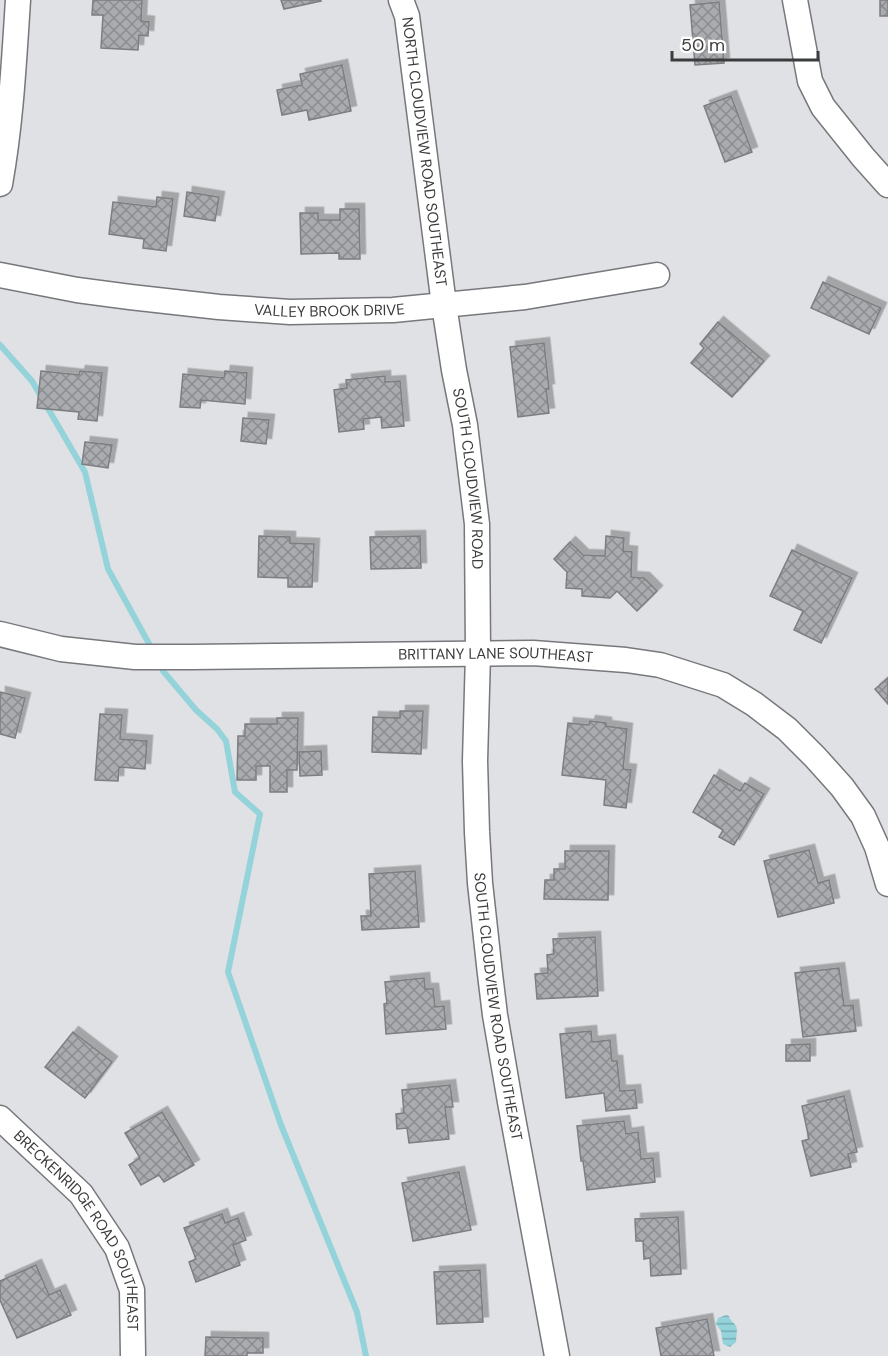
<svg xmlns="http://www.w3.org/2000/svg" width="888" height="1356" font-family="'DM Sans',sans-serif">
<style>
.water{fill:url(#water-rules)}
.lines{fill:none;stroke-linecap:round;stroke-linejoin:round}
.stream{stroke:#93d3d9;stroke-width:6}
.building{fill:url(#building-cross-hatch);stroke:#7d7e81;stroke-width:1.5;filter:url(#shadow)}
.minor-casing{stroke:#76787b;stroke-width:27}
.minor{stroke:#fff;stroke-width:24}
.labels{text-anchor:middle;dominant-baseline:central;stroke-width:4.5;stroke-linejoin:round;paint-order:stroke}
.street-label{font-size:15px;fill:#3b3c3d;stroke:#fff}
</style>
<defs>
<pattern id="water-rules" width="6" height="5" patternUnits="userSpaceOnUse" patternTransform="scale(1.5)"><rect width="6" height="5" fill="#93d3d9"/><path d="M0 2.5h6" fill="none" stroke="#79acb1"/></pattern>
<pattern id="building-cross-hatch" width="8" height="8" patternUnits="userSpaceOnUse" patternTransform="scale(1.5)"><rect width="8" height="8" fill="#a9abae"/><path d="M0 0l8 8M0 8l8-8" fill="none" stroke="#8b8c8f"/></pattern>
<filter id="shadow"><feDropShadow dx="5.5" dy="-5.5" stdDeviation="0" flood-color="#0004"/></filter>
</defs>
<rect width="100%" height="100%" fill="#dfe1e4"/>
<path class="water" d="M726,1315L729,1316C730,1321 734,1322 736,1326C738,1329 736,1338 736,1342L730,1347L723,1344L721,1331L716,1324L718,1318Z"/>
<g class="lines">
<g class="stream">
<polyline points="0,345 32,381 85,472 108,569 153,651"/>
<polyline points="159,663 163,671 196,710 217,729 226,741 235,792 260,814 228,972 281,1125 357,1312 366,1356"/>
</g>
</g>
<g class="building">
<polygon points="93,0 142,0 141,21 149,22 148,36 139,35 138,50 101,48 103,15 92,15"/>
<polygon points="281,0 320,0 321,1 284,9"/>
<rect x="880" y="0" width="8" height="16"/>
<polygon points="719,2 724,63 695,65 690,5"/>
<polygon points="342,65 351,111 309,120 307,110 282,115 277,90 302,85 300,74"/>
<polygon points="731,96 752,152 725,162 704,106"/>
<polygon points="187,192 219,197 215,221 184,216"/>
<polygon points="157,197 173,199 166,251 143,248 144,239 109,234 113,202 156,207"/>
<polygon points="340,209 359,209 360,259 339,259 339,253 301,254 300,213 318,213 318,220 340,220"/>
<polygon points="823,282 881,308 869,334 811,308"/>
<polygon points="718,322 764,361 732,397 691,363 704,348 700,344"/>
<polygon points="544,343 549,389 546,389 549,413 518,417 510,347"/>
<polygon points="41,371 79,375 80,371 102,373 97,421 78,419 79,412 37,408"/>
<polygon points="225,371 247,373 245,404 201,400 200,408 180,407 183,374 224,378"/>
<polygon points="385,376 385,382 400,381 404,426 382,428 381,417 363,419 364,429 339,432 334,390 347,388 346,380"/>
<polygon points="243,418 269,420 266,444 241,441"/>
<polygon points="85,442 112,445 108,468 82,464"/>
<polygon points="259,536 290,537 290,543 314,544 312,587 288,587 288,578 258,577"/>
<polygon points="420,536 421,568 371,569 370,537"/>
<polygon points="606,536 624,538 623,551 632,552 631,577 644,578 657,591 637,611 617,591 610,598 582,596 582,589 566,588 567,572 554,559 570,542 583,555 605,556"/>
<polygon points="792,550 852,578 821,643 794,630 803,611 770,596"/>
<polygon points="888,678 888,704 875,689"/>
<polygon points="0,692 25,698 15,738 0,734"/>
<polygon points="400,711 423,711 421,754 372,752 373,717 400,718"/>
<polygon points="100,714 122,715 120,739 147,741 145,769 119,767 118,781 95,780"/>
<polygon points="277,718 298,718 297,770 287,770 287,792 270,792 270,766 256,766 256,780 237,780 238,736 245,736 245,724 277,724"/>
<polygon points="590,721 606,723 606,726 627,729 623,769 631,770 626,808 604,805 606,780 562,775 568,723 589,725"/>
<polygon points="321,751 322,775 300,776 299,752"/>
<polygon points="714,775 740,791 745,783 764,794 734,845 719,837 723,830 693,812"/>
<polygon points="809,850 818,883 829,880 834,903 778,917 764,861"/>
<polygon points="565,851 609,851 608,900 544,899 545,880 554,880 554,869 565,869"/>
<polygon points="415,871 419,927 362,930 361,916 371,916 369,874"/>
<polygon points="595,937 598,996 537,999 535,974 548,973 547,955 554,954 553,939"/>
<polygon points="839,968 844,1006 853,1005 856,1031 803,1037 795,973"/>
<polygon points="424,978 425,989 433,989 435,1007 444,1006 446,1029 386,1034 384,1004 387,1003 385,982"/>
<polygon points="591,1031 592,1042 610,1040 612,1061 617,1061 620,1091 635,1090 637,1108 606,1111 604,1093 566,1098 560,1034"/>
<polygon points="73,1032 112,1062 85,1098 45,1067"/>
<polygon points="810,1044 810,1061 786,1061 786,1045"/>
<polygon points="450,1085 453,1107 445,1107 449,1139 409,1143 407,1128 397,1129 396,1114 404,1113 402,1090"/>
<polygon points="844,1096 857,1152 848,1154 851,1167 811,1176 802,1141 809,1139 802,1106"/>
<polygon points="162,1112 194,1165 164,1182 159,1175 141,1185 129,1165 140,1158 125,1133"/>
<polygon points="624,1121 626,1134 638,1132 641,1159 653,1158 655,1182 587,1190 583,1161 581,1161 577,1126"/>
<polygon points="459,1172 471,1230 413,1241 402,1183"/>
<polygon points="222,1214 225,1223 238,1218 246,1240 233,1245 240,1265 196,1282 189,1262 196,1259 184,1228"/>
<polygon points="678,1217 681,1274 651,1276 650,1258 644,1259 643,1241 636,1241 635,1219"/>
<polygon points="36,1265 49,1295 60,1290 71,1315 17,1338 0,1300 0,1281"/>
<polygon points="480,1270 483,1322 437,1324 434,1272"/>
<polygon points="707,1319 714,1356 661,1356 656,1328"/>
<polygon points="206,1337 263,1338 263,1353 247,1353 247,1356 205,1356"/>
</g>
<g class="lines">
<defs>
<g id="minor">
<path id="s1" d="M401,0L407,16L444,305L454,370L465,425L477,524L478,654L475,761L477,832L480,883L490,974L495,1015L510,1102L557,1356"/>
<polyline points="795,0 810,81 823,107 863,157 888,185"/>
<path d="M0,184C11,123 14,61 18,0"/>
<path id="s2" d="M0,275L77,290L130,297L219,307L290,312L393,310L525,297L657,275"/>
<path id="s3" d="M0,634L61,649L135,657H192L533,653L626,660L660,665L723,685L754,704L787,729L815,757L842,787L863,816L877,847L888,884"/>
<path id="s4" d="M0,1118L81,1194L117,1248L132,1290L133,1356"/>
</g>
</defs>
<use href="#minor" class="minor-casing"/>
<use href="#minor" class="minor"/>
</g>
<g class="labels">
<g class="street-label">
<text stroke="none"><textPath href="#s1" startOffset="154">NORTH CLOUDVIEW ROAD SOUTHEAST</textPath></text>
<text stroke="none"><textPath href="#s2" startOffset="332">VALLEY BROOK DRIVE</textPath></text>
<text stroke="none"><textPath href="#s1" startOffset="484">SOUTH CLOUDVIEW ROAD</textPath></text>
<text stroke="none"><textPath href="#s3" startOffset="498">BRITTANY LANE SOUTHEAST</textPath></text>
<text stroke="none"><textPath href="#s1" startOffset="1014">SOUTH CLOUDVIEW ROAD SOUTHEAST</textPath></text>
<text stroke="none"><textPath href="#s4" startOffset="142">BRECKENRIDGE ROAD SOUTHEAST</textPath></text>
</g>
</g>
<path d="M672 51v9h146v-9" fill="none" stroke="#3b3c3d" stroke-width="3"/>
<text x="681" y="51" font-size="18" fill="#3b3c3d" stroke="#ffffff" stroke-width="4.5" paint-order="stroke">50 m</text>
</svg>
